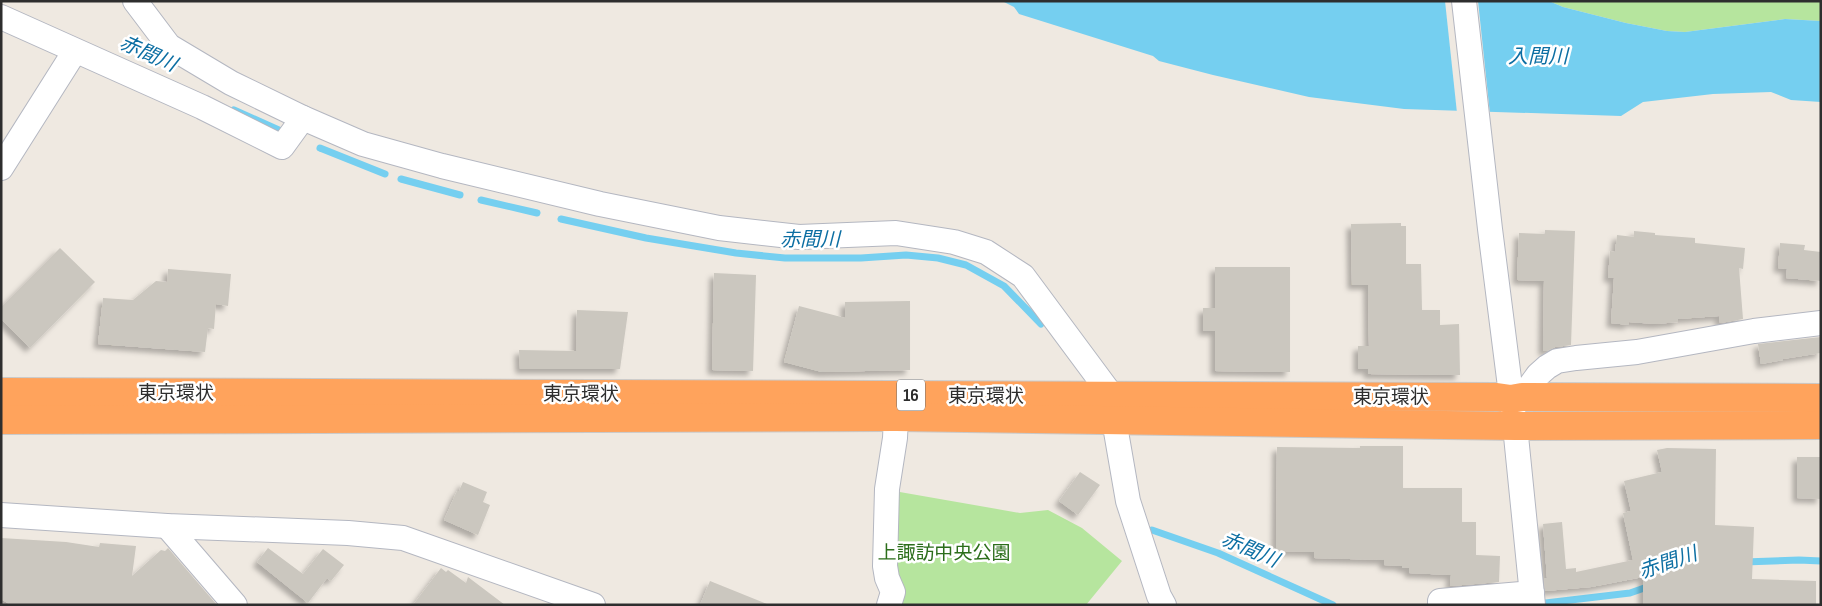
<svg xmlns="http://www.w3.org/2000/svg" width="1822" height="606" font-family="'Sofia Sans Condensed','Noto Sans JP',sans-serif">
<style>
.green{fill:#b6e59e}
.water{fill:#75cff0}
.pier{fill:#efe9e1}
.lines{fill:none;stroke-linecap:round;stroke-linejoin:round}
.stream{stroke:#75cff0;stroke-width:7}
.building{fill:#cbc7bf;filter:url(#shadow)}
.minor-casing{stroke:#b4b7c1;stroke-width:26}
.highway-casing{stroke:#c9c9c9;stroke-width:30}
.minor{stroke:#fff;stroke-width:24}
.highway{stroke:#ffa35c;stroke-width:28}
.labels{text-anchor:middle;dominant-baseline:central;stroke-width:5;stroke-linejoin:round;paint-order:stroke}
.shield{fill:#fff;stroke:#6d6d6d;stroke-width:1}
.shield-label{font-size:18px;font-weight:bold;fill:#2e2e2e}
.street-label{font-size:19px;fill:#2e2e2e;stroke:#fff}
.park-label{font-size:19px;fill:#2c6e1b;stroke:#fff}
.water-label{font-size:20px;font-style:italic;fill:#0d6fa3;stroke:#fff}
</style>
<defs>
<filter id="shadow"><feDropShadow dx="-4.5" dy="4.5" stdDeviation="2.5" flood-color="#0004"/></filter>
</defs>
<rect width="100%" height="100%" fill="#efe9e1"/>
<g class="green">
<polygon points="1549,1 1821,1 1821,21 1785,19 1685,32 1667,31 1626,23 1563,7"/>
<polygon points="894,491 1020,513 1048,510 1082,528 1122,561 1086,605 896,605"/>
</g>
<polygon class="water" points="1002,1 1549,1 1563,7 1626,23 1667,31 1685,32 1785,19 1821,21 1821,102 1791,100 1771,92 1713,94 1643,102 1621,116 1404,109 1309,97 1213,75 1159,61 1153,56 1019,14 1014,7"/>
<polygon class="pier" points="1445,1 1478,1 1490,114 1457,113"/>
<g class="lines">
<g class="stream">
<polyline points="234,110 281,131"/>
<polyline points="320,148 385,174"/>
<polyline points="401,179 460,195"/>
<polyline points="481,200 537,213"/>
<polyline points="561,219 646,238 736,253 785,258 861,258 906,255 938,258 966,265 1004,286 1041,324"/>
<polyline points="1152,530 1218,553 1333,605"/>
<polyline points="1744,562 1799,560 1821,561"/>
<polyline points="1537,604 1630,593 1650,586"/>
</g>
</g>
<g class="building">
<polygon points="1401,223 1401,226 1406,226 1406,264 1421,264 1422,310 1440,310 1440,325 1459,324 1460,375 1368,374 1368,369 1358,369 1358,346 1369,346 1368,285 1352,285 1351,224"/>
<polygon points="1545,230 1575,231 1571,345 1555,347 1547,351 1543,351 1544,281 1517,280 1519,233 1545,234"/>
<polygon points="1634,231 1655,233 1655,235 1695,238 1695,243 1745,248 1743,269 1739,268 1743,319 1720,323 1719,316 1678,319 1678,322 1656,324 1629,322 1629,325 1611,323 1614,278 1608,278 1610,251 1615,252 1617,235 1634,237"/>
<polygon points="1780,243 1805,245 1804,250 1821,252 1821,281 1786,278 1787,269 1778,268"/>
<polygon points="60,248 95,282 30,348 1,319 1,307"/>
<polygon points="1215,267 1290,267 1290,372 1215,371 1215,331 1203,331 1203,308 1215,308"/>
<polygon points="168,269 231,274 228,306 216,304 214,329 208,328 205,352 98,344 103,298 133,300 156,281 167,282"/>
<polygon points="714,273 756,275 753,371 712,370"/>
<polygon points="910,301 910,370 822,372 784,362 799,306 845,318 845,302"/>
<polygon points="577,310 628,312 620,369 520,369 519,350 576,351"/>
<polygon points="1821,337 1821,353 1783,359 1783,360 1761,364 1758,344"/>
<polygon points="1360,446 1403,446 1403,488 1462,488 1462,522 1476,522 1476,555 1500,556 1499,582 1450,586 1451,575 1409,573 1409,568 1402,568 1402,566 1384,565 1384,560 1314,558 1314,552 1276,551 1277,447 1360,448"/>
<polygon points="1667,448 1716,449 1715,525 1754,527 1752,579 1816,581 1816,605 1643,605 1643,577 1591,587 1545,591 1544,578 1547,578 1543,524 1562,522 1566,569 1576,568 1576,572 1633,560 1623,513 1631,511 1624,481 1662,472 1657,450"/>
<polygon points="1797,457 1821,457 1821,499 1797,498"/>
<polygon points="1080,472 1100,485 1078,515 1059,501"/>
<polygon points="463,482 487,492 483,502 490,505 478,535 444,520 457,491 459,491"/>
<polygon points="1,538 66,542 99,547 100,543 136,546 132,576 161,550 165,551 168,548 217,605 11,605 1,599"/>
<polygon points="268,548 303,574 323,549 344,565 331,581 327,578 308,603 257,562"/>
<polygon points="441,568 446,572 448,570 466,583 468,577 505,605 413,605"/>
<polygon points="710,581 767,604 767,605 700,605"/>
</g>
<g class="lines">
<defs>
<g id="minor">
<polyline points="135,1 169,46 231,83 303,118 363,144 442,166 600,204 719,228 799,237 896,233 954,242 986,252 1023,276 1112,396"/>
<polyline points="1464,1 1490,229 1515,426 1533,605"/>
<polyline points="1,17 202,107 282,147 303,118"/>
<polyline points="1,168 75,51"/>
<polyline points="1522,397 1538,375 1547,367 1557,361 1576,358 1637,352 1754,331 1821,323"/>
<polyline points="1114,420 1128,501 1159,596 1164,605"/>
<polyline points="1,515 167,526 348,533 403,538 593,605"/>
<polyline points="167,526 235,605"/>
<polyline points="889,605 893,592 887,578 885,566 887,489 895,438 896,417"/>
<polyline points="1440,605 1440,601 1532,593"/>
</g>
<g id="highway">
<polyline points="1,392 1497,397 1511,399 1522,397 1821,398"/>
<polyline points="1,420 896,417 1515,426 1821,425"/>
</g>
</defs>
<use href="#minor" class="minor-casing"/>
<use href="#highway" class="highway-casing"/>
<use href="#minor" class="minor"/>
<use href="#highway" class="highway"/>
</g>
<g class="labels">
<rect class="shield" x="897" y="379.5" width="28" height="31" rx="4"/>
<g class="shield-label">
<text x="911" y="395">16</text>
</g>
<g class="street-label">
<text x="176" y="393">東京環状</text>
<text x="581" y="394">東京環状</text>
<text x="986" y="396">東京環状</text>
<text x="1391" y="397">東京環状</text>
</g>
<g class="park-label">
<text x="944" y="553">上諏訪中央公園</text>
</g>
<g class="water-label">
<text transform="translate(148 54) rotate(24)">赤間川</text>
<text x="1538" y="57">入間川</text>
<text x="810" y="240">赤間川</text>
<text transform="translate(1250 550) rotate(23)">赤間川</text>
<text transform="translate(1668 563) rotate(-19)">赤間川</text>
</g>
</g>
<rect width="1822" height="606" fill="none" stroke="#2e2e2e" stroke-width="5"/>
</svg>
